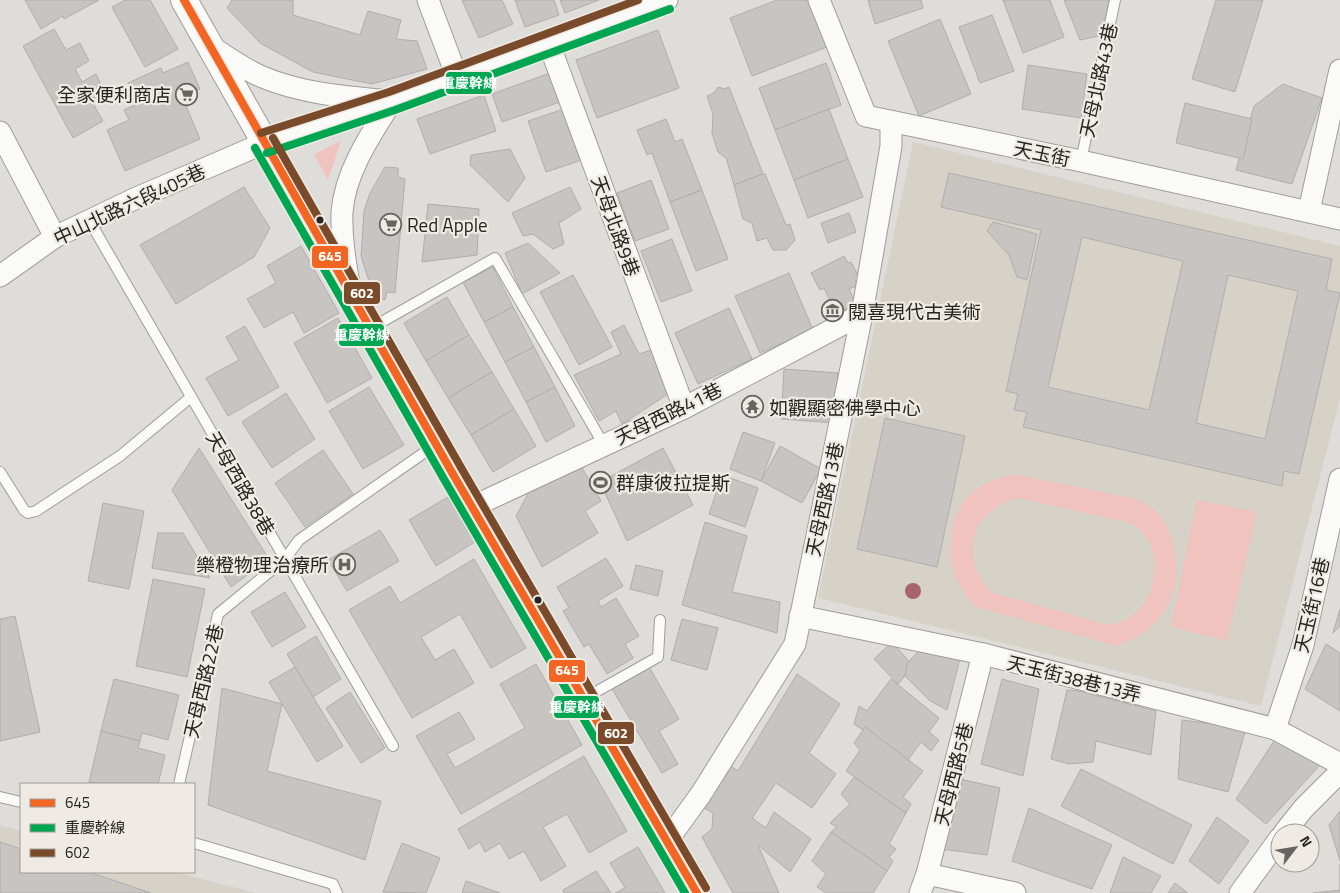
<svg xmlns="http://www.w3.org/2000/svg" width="1340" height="893" font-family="'Titillium Web','Noto Sans TC',sans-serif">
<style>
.built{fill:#d6d2c8}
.green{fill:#f0c3bf;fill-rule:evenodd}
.building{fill:#c7c4c2;stroke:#b0aeac;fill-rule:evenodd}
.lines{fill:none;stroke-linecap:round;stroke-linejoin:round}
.service-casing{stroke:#9f9d9a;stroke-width:12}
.minor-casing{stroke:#9f9d9a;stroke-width:23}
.tertiary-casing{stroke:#9f9d9a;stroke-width:28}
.service{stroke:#fafaf9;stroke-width:10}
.minor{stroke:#fafaf9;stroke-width:21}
.tertiary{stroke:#fafaf9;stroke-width:26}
.bus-1-casing{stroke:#efebe4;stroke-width:11}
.bus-2-casing{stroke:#efebe4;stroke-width:11}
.bus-3-casing{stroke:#efebe4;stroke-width:11}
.bus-1{stroke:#f26522;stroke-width:8}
.bus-2{stroke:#00a651;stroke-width:8}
.bus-3{stroke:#7a4b2a;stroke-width:8}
.tree{fill:#a9636d}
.bus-dot{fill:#262522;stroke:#efebe4;stroke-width:2}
.labels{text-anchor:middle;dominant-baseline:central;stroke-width:4.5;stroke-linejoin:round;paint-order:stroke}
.street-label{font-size:19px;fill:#262522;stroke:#efebe4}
.poi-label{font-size:19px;fill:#262522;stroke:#efebe4;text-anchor:start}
.line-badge{stroke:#efebe4;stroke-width:2}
.badge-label{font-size:14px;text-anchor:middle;font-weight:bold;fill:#fff}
</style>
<rect width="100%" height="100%" fill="#dfddda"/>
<g class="built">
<polygon points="913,142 1340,246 1340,399 1261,706 818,598"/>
<polygon points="0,825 21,831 21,872 176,872 256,893 0,893"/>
</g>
<g class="green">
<polygon points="341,141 328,180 314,154"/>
<path d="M1013,474L1136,499C1145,503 1154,508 1161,516C1167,525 1172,537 1174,548C1184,593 1161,632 1117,646L976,607C969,600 962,591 958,582C944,550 949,506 980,487C989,480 1002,478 1013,474ZM1018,498L1126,522C1163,534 1162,589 1136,612C1129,620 1119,623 1109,625L993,593C982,584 977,574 974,560C967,528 989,506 1018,498Z"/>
<polygon points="1197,500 1257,512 1227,641 1171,627"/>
</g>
<g class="building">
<polygon points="25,0 99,0 64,19 63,16 41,29"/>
<polygon points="125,0 150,0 178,49 145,67 112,7"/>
<polygon points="232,0 293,0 293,15 360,35 368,11 401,20 396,39 417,41 427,69 372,84 313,72 260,43 227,8"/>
<polygon points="462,0 502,0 513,24 479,38"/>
<polygon points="515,0 554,0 559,15 525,27"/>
<polygon points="560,0 599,0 565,13"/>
<polygon points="777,0 809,0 827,47 752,76 730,18"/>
<polygon points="868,0 921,0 923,8 875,24"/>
<polygon points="1003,0 1050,0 1064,37 1023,53"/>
<polygon points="1064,0 1109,0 1103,35 1080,40"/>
<polygon points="1216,0 1263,0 1235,92 1192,79"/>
<polygon points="992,15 1014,71 980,83 959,27"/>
<polygon points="940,19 971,94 919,116 888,41"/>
<polygon points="54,29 66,50 80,43 89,61 75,69 82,82 96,74 105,93 91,100 103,121 73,138 23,46"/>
<polygon points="658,30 679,88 597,118 576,60"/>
<polygon points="188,62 200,89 182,96 200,139 125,171 107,130 129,120 124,110 137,104 128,83 161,68 163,73"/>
<polygon points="826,63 841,105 775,130 759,88"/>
<polygon points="1028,65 1087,74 1081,118 1022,109"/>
<polygon points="550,73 560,102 502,122 492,94"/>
<polygon points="1283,84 1322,98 1292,184 1236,170 1254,106"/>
<polygon points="718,87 724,89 729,87 763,174 734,185 726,158 718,152 712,133 713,114 707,96 714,93"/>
<polygon points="484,95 496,131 430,154 417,119"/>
<polygon points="1185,103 1252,119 1243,159 1176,143"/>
<polygon points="564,109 582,160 546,172 528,121"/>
<polygon points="829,109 848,159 794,180 775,130"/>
<polygon points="666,119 675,142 682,139 702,190 670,202 652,153 647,155 637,130"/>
<polygon points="510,149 525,178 508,202 470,165 471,155"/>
<polygon points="848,159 863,197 808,218 794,180"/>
<polygon points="385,167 398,168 398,177 405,179 395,293 387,292 385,300 374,297 361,256 364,211 370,193"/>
<path d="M949,173L1332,259L1326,290L1340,293L1299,474L1284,471L1282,486L1023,427L1027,412L1014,410L1018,394L1006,391L1041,230L941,207ZM1082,237L1183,261L1149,410L1048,387ZM1228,275L1298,291L1265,439L1196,423Z"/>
<polygon points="763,174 765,174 786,225 790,224 795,240 786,250 773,250 767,238 757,241 752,223 743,219 734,185"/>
<polygon points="651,180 669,229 635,241 617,193"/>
<polygon points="244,187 270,228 254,257 176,304 140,245"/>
<polygon points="570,187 581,209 559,223 564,244 553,249 533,234 523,236 512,213"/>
<polygon points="702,190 728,259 696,271 670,202"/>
<polygon points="428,204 479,209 477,255 422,262"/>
<polygon points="849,213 856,232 828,243 821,223"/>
<polygon points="993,222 1037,234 1027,280 1017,277 1009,255 987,231"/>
<polygon points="672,239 692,291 661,302 641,251"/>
<polygon points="528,243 560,273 522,294 505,253"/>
<polygon points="301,246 339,313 304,333 293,312 264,328 247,299 276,283 267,266"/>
<polygon points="844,256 848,263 851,262 858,275 854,277 858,285 849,289 855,302 848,305 850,307 844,310 841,305 834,308 824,288 820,290 811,273"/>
<polygon points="493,267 513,307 484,322 463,282"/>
<polygon points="789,273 813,330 760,353 735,296"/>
<polygon points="573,275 612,347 579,365 540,292"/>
<polygon points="447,297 469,335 426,361 404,323"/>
<polygon points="513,307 534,347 505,362 484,322"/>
<polygon points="729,308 752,359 698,384 675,333"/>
<polygon points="338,318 372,378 327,403 294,343"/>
<polygon points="624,325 639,354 654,349 668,394 622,424 616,411 599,421 574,375 621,354 611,332"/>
<polygon points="245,326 279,387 228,416 206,378 239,360 226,337"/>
<polygon points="469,335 492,372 448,398 426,361"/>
<polygon points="534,347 555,387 526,402 505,362"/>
<polygon points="784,369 838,373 835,423 781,419"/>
<polygon points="492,372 514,409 471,435 448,398"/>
<polygon points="369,387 404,445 363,469 329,411"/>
<polygon points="555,387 575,426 546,442 526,402"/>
<polygon points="286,393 315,439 272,468 242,422"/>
<polygon points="514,409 536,446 493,472 471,435"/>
<polygon points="885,418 965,436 937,567 857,549"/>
<polygon points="743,432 775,443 761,481 730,469"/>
<polygon points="780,446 821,469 802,503 761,481"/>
<polygon points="199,448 269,559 231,587 172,490"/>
<polygon points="663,448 693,505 627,541 600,482"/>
<polygon points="323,450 353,494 305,527 275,483"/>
<polygon points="580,464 601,501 585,511 598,533 542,567 516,516 529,492"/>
<polygon points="722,475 758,488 745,527 709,514"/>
<polygon points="448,497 475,542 436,566 409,520"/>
<polygon points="103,503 144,511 129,589 88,581"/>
<polygon points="705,522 747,536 732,592 780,602 777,633 682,605"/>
<polygon points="380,530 399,561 347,591 328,560"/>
<polygon points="158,533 183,533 210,578 152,568"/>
<polygon points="606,558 623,586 598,601 601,607 616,598 639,636 625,644 633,658 607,674 589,644 584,647 563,611 569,608 557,587"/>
<polygon points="474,559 526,648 491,668 460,614 421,637 435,660 454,649 474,683 412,718 349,610 390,586 400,603"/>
<polygon points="636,565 663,571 658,596 630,589"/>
<polygon points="153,579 205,589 187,677 136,666"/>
<polygon points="285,592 306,627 272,647 251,612"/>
<polygon points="1340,609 1340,626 1333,633"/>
<polygon points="15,616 40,732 0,741 0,619"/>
<polygon points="682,619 718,628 707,670 671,660"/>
<polygon points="316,636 341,679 313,697 287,654"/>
<polygon points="892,642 913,666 898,684 874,659"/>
<polygon points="1326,644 1340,653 1340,711 1305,689"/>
<polygon points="920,650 960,658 947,710 929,700 905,676 907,663"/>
<polygon points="536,664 582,745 461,814 416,736 459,712 475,739 447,754 455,768 525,728 500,684"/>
<polygon points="648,665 679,719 659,731 678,764 662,773 611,687"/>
<polygon points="295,667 343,746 317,762 269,682"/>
<polygon points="797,674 840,704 809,753 836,774 812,808 776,783 752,818 766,828 774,812 811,839 790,872 758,845 779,893 733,893 702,837 712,829 713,813 701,806 726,763 738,771"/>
<polygon points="114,679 179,695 168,740 142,733 140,741 101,731"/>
<polygon points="891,679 939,718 929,732 939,740 931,751 921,742 908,760 854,724 859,706 867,711"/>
<polygon points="1002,679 1039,689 1023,776 981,764"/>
<polygon points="222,688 282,704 267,771 381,801 365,860 208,805"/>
<polygon points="1067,690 1079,691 1156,711 1151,755 1096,741 1093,762 1069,764 1051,759"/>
<polygon points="350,692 385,748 361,763 326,708"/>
<polygon points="1182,720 1246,728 1228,792 1178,779"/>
<polygon points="865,727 923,771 903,797 911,804 906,813 846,771 860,750 854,743"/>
<polygon points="101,731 140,741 138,748 165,755 158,784 99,784 89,782"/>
<polygon points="1276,738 1321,764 1266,824 1236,799"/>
<polygon points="584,756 627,831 589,853 567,814 543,827 566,866 541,881 524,851 509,859 500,843 485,852 480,842 469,849 458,829"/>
<polygon points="1081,769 1192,825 1173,864 1061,806"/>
<polygon points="854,777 906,813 889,844 896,849 889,857 893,861 887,871 831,832 837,827 830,823 850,804 841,794"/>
<polygon points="955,778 1000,788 987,855 941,849"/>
<polygon points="1029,808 1112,845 1092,889 1012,861"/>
<polygon points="1340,811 1340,861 1329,825"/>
<polygon points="1217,817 1249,841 1219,884 1189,861"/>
<polygon points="831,832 887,871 873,893 826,893 817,887 826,874 812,861"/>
<polygon points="0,842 21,849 21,872 89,872 151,893 0,893"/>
<polygon points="402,843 440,858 426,893 383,892"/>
<polygon points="638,847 665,893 615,893 625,888 610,863"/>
<polygon points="1123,857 1161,876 1151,893 1110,893"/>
<polygon points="1340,864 1340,893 1313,893 1340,890"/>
<polygon points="596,871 611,893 564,893 563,890"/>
<polygon points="466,881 500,893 462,893"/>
<polygon points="1175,883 1188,893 1168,893"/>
</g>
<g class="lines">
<defs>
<g id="service">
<polyline points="1081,161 1115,0"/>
<polyline points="89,220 393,746"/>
<polyline points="371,328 495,258 604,445"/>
<polyline points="0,472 24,510 28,513 36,511 120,456 191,397"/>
<polyline points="585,698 658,657 660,620"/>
<polyline points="179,784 218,614 285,559 299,540 435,445"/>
<polyline points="0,797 21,802"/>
<polyline points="194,843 333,884 337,893"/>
</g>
<g id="minor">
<polyline points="428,0 457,77"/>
<polyline points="819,0 866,116 1081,161 1340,219"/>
<polyline points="549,44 684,408"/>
<path d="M210,46C226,56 242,68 260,76C302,94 347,97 392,101C371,134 345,172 342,212C341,236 345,260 349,284"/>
<polyline points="0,132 55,237"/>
<polyline points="1309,211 1340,70"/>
<polyline points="0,276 55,237 132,200 264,143 392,101 667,0"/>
<polyline points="472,507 684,408 862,314"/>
<polyline points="800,616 983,654 1275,729 1340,764"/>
<polyline points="1275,729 1303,645 1340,479"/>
<polyline points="1284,833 1303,809 1340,772"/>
<polyline points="667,841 701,794 795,644 862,314 891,146 891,122"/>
<polyline points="927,874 1015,893"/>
<polyline points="920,893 927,874 983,654"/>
<polyline points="1240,893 1280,838"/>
</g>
<polyline id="tertiary" points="184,0 454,476 697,893"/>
</defs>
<use href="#service" class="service-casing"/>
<use href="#minor" class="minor-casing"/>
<use href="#tertiary" class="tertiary-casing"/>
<use href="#service" class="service"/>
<use href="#minor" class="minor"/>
<use href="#tertiary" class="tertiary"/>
<defs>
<polyline id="bus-1" points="184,0 454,476 697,893"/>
<g id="bus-2">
<polyline points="255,148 445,481 685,893"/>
<polyline points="267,153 395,110 670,9"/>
</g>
<g id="bus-3">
<polyline points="261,133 389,92 638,0"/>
<polyline points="273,138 463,471 706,888"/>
</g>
</defs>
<use href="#bus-1" class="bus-1-casing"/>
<use href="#bus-2" class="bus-2-casing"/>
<use href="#bus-3" class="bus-3-casing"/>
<use href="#bus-1" class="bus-1"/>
<use href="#bus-2" class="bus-2"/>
<use href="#bus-3" class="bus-3"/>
</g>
<circle class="tree" cx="913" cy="591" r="8"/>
<defs>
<symbol id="supermarket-ring" viewBox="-11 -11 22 22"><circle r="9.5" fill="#efebe4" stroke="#676562" stroke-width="1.5"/><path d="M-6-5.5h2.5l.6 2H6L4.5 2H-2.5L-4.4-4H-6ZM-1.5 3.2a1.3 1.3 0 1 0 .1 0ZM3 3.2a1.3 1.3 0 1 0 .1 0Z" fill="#676562"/></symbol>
<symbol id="museum-ring" viewBox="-11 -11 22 22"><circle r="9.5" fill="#efebe4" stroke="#676562" stroke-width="1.5"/><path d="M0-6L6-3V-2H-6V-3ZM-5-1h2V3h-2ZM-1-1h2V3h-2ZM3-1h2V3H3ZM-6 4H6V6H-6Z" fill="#676562"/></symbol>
<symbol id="temple-ring" viewBox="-11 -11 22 22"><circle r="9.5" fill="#efebe4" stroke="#676562" stroke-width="1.5"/><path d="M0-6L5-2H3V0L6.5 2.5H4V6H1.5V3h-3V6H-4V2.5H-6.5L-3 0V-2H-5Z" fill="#676562"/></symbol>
<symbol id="stadium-ring" viewBox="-11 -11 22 22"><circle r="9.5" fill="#efebe4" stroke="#676562" stroke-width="1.5"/><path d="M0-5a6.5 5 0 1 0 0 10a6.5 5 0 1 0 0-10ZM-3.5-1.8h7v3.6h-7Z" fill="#676562"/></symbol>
<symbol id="hospital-ring" viewBox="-11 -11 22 22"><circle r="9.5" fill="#efebe4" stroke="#676562" stroke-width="1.5"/><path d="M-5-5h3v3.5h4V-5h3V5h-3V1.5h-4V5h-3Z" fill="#676562"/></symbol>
</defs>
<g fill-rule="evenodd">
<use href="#supermarket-ring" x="174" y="82" width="25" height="25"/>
<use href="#supermarket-ring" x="378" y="212" width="25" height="25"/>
<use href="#museum-ring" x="820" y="298" width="25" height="25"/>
<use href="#temple-ring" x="740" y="394" width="25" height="25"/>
<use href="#stadium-ring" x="588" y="470" width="25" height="25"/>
<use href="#hospital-ring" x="332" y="552" width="25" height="25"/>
</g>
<g class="bus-dot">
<circle cx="320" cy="220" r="4.5"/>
<circle cx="538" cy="600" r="4.5"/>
</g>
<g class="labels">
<g class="street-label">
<text transform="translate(1098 80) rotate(-78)">天母北路43巷</text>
<text transform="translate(1042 153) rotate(12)">天玉街</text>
<text transform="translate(129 204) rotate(-25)">中山北路六段405巷</text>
<text transform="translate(616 226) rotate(70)">天母北路9巷</text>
<text transform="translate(668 413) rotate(-26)">天母西路41巷</text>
<text transform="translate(241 483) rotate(60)">天母西路38巷</text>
<text transform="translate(824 499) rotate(-78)">天母西路13巷</text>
<text transform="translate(1311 605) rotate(-77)">天玉街16巷</text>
<text transform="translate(1074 678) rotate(14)">天玉街38巷13弄</text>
<text transform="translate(203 681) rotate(-77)">天母西路22巷</text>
<text transform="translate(953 774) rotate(-76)">天母西路5巷</text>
</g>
<g class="poi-label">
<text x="171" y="94" text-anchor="end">全家便利商店</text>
<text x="407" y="224">Red Apple</text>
<text x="848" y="311">閱喜現代古美術</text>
<text x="769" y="407">如觀顯密佛學中心</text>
<text x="616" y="482">群康彼拉提斯</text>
<text x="329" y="564" text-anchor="end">樂橙物理治療所</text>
</g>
</g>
<g class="line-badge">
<rect x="445" y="71" width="48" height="24" rx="5" fill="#00a651"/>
<rect x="311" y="245" width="38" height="24" rx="5" fill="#f26522"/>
<rect x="343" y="281" width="38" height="24" rx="5" fill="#7a4b2a"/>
<rect x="338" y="323" width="47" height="24" rx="5" fill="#00a651"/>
<rect x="548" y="659" width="38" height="24" rx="5" fill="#f26522"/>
<rect x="553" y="695" width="47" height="24" rx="5" fill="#00a651"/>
<rect x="597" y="721" width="38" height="24" rx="5" fill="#7a4b2a"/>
</g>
<g class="badge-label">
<text x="469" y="88">重慶幹線</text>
<text x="330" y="261">645</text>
<text x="362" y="298">602</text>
<text x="362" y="340">重慶幹線</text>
<text x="567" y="675">645</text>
<text x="577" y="712">重慶幹線</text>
<text x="616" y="738">602</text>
</g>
<rect x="20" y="783" width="175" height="90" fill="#efebe4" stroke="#9f9c96"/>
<rect x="30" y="799" width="25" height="8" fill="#f26522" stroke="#9f9c96"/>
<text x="65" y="808" font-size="15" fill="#262522">645</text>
<rect x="30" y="824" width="25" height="8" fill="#00a651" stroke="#9f9c96"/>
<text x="65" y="833" font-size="15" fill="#262522">重慶幹線</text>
<rect x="30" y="849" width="25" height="8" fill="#7a4b2a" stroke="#9f9c96"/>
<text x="65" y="858" font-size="15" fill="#262522">602</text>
<g transform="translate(1295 848) rotate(59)"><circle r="24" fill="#efebe4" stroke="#9f9c96"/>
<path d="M0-4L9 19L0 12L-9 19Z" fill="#676562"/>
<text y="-8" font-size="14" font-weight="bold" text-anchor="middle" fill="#262522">N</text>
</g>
</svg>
